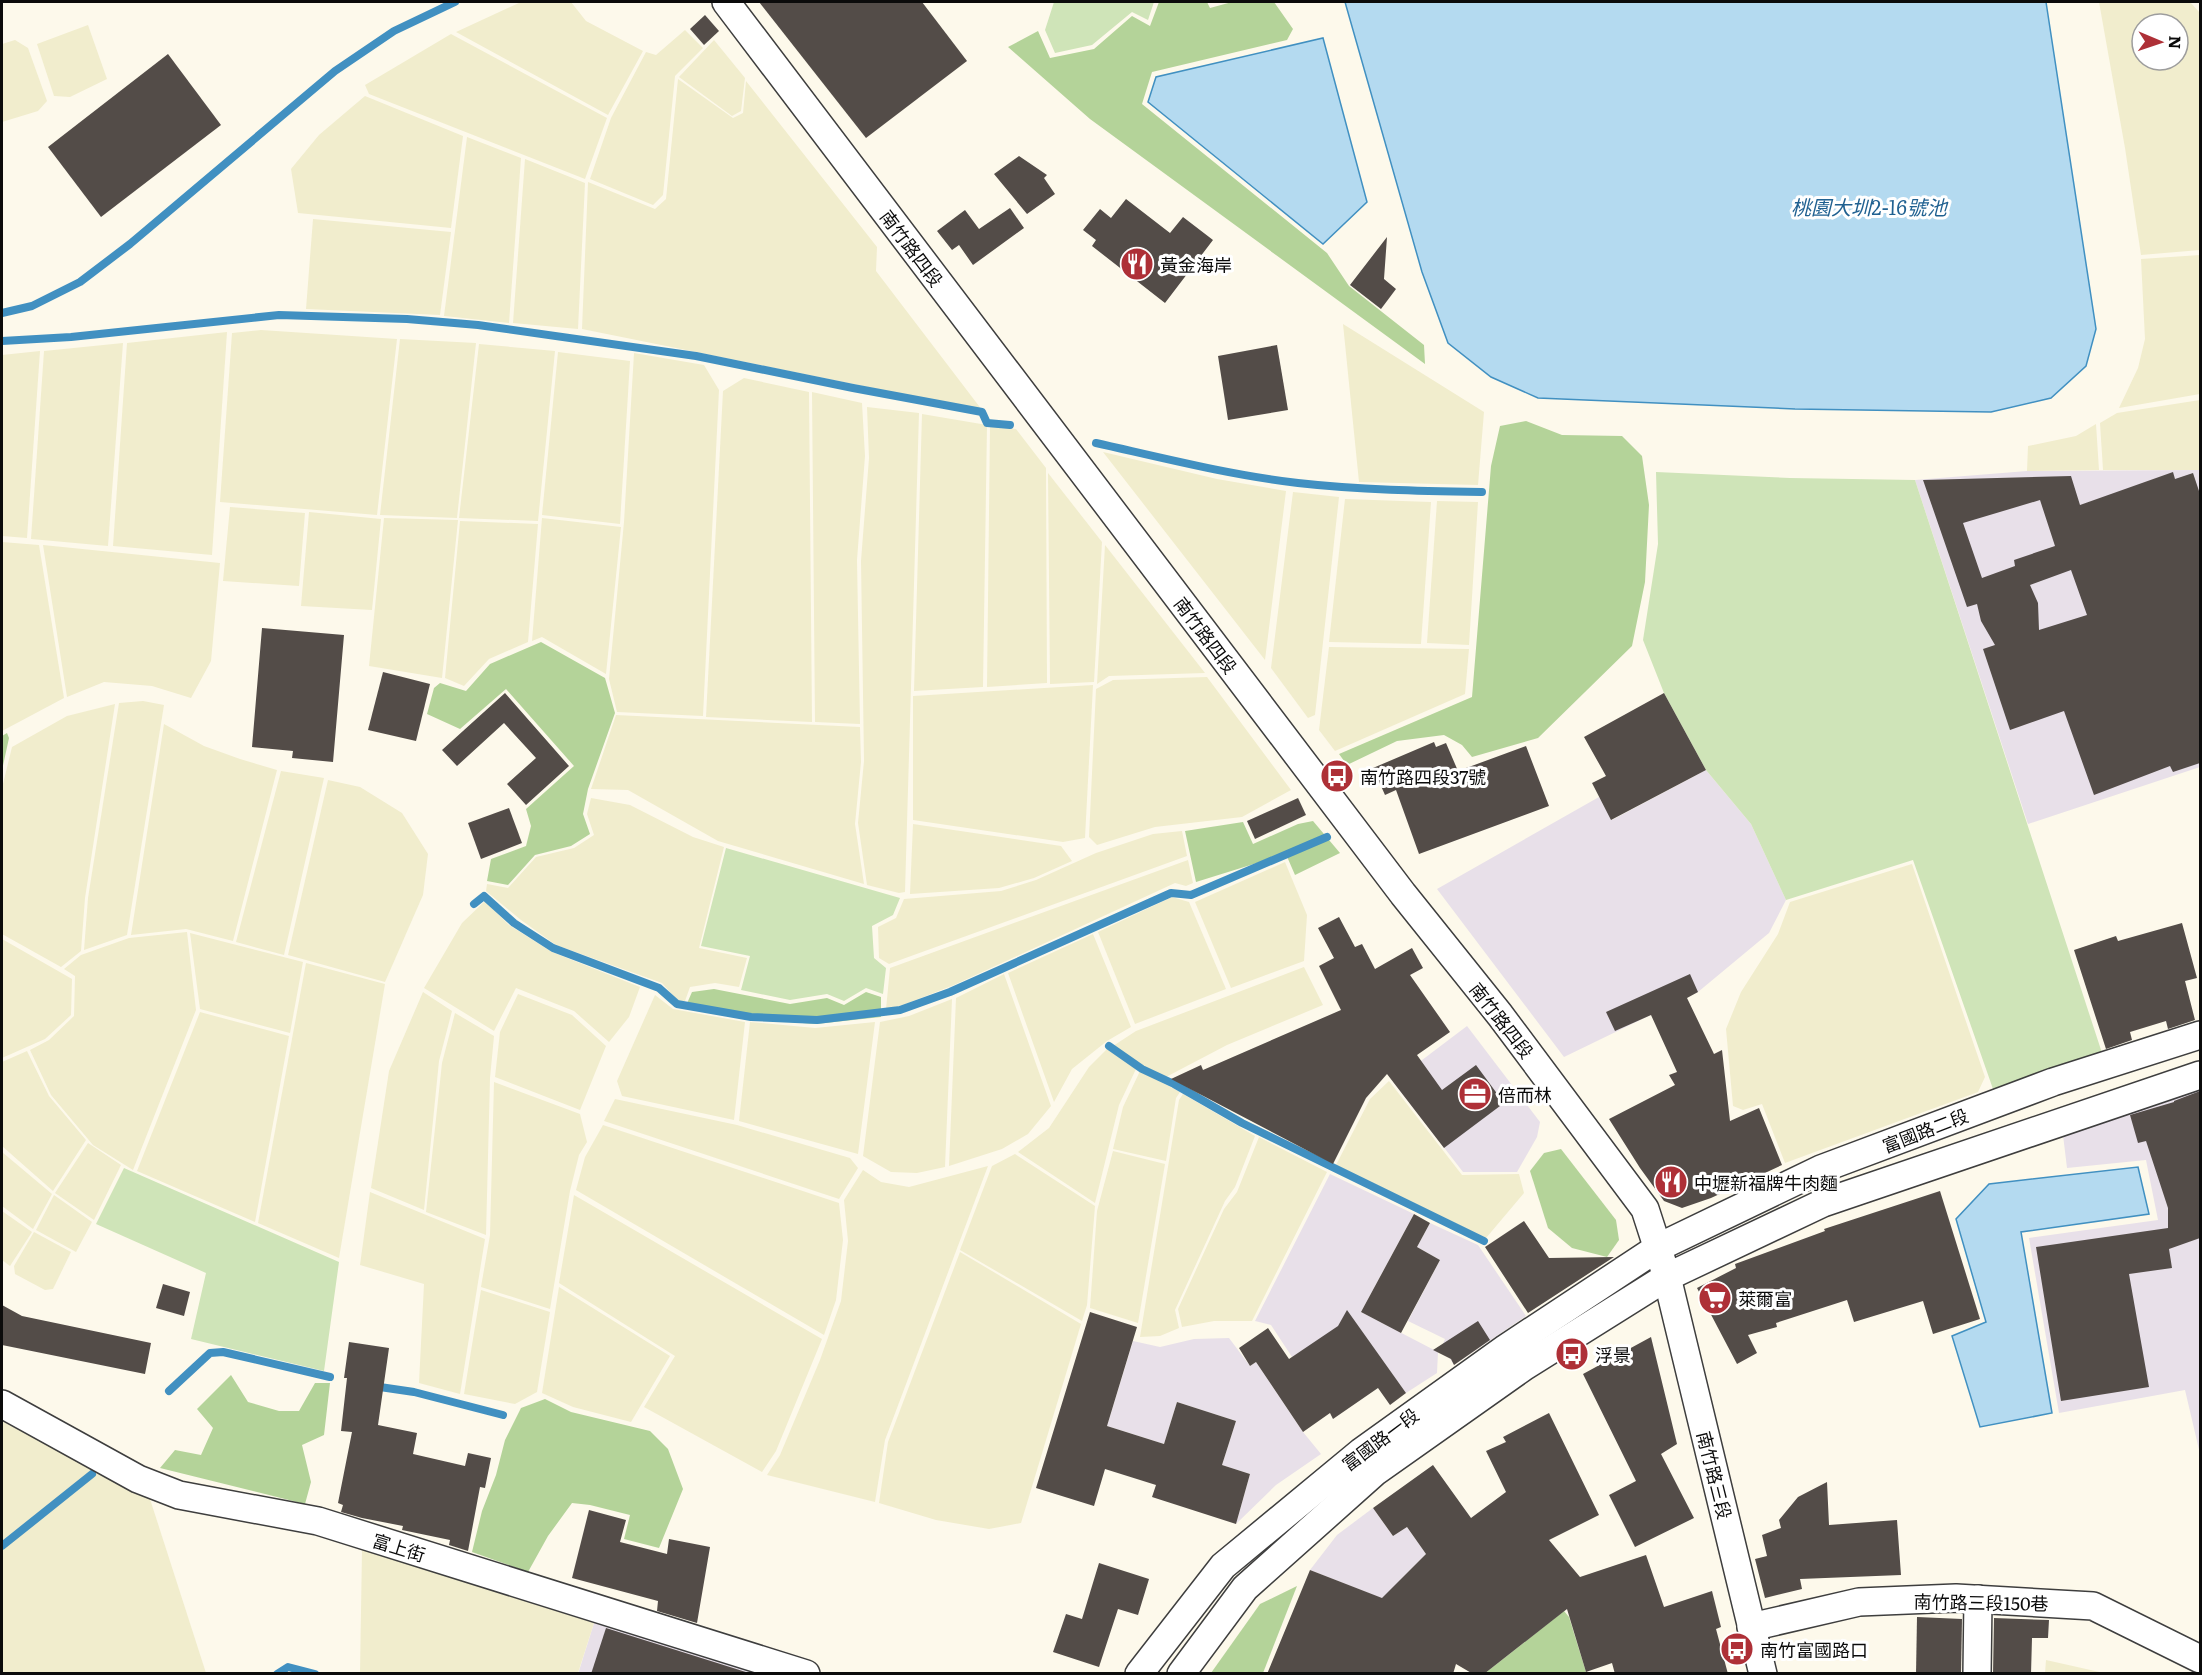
<svg xmlns="http://www.w3.org/2000/svg" width="2202" height="1675" font-family="Literata,'Noto Sans TC',serif">
<style>
.industrial{fill:#e8e0e9}
.farmland{fill:#f1edcd;fill-rule:evenodd}
.green{fill:#cfe4b8}
.forest{fill:#b4d399}
.water{fill:#b4daf0;stroke:#4190c1;stroke-width:1.5}
.lines{fill:none;stroke-linecap:round;stroke-linejoin:round}
.stream{stroke:#4190c1;stroke-width:8}
.building{fill:#534c48;fill-rule:evenodd}
.minor-casing{stroke:#3e3e3e;stroke-width:30}
.minor{stroke:#fff;stroke-width:27}
.labels{text-anchor:middle;dominant-baseline:central;stroke-width:6;stroke-linejoin:round;paint-order:stroke}
.street-label{font-size:18px;fill:#0b0b0b;stroke:#fff}
.poi-label{font-size:18px;fill:#0b0b0b;stroke:#fff;text-anchor:start}
.water-label{font-size:20px;font-style:italic;fill:#206191;stroke:#fff}
</style>
<rect width="100%" height="100%" fill="#fdf9eb"/>
<g class="industrial">
<polygon points="2200,470 2200,767 2028,824 1915,480 2027,471"/>
<polygon points="1706,770 1751,824 1786,900 1769,933 1698,992 1564,1057 1437,889 1599,797 1612,820"/>
<polygon points="1467,1026 1540,1122 1537,1137 1517,1172 1463,1172 1393,1082"/>
<polygon points="2200,1089 2200,1454 2185,1390 2059,1413 2029,1238 2158,1220 2146,1160 2067,1168 2063,1135"/>
<polygon points="1330,1174 1414,1214 1361,1312 1438,1352 1437,1373 1406,1393 1347,1311 1337,1329 1292,1357 1271,1325 1255,1321"/>
<polygon points="1430,1223 1478,1245 1526,1316 1454,1365 1442,1346 1445,1339 1408,1321 1440,1260 1417,1247"/>
<polygon points="1229,1338 1250,1366 1256,1362 1303,1432 1321,1454 1276,1485 1236,1524 1250,1474 1222,1465 1236,1421 1177,1402 1164,1444 1107,1426 1133,1341 1160,1347 1194,1339"/>
<polygon points="1373,1508 1393,1536 1407,1527 1426,1554 1400,1580 1414,1611 1310,1570 1337,1535"/>
<polygon points="594,1623 761,1673 578,1674"/>
</g>
<g class="farmland">
<polygon points="521,2 571,2 586,21 643,51 608,115 456,32"/>
<path d="M2099,2H2190L2200,13V250L2141,255L2125,148ZM2142,24H2178V60H2142Z"/>
<polygon points="88,25 107,79 70,97 54,96 37,44"/>
<polygon points="685,30 703,48 675,76 663,195 653,205 590,179 611,118 646,52 656,55"/>
<polygon points="451,34 607,118 585,179 369,94 365,85"/>
<polygon points="15,40 28,48 47,101 38,111 2,122 2,44"/>
<polygon points="714,40 745,78 741,111 732,116 679,77"/>
<polygon points="678,79 733,118 743,113 746,81 877,247 876,271 982,410 582,329 588,182 655,209 666,199"/>
<polygon points="365,96 463,136 451,228 298,213 291,169 319,135"/>
<polygon points="467,137 521,158 509,323 444,316"/>
<polygon points="525,159 585,183 578,329 513,323"/>
<polygon points="313,219 451,232 440,315 306,309"/>
<polygon points="2200,255 2200,394 2119,408 2138,368 2145,339 2141,259"/>
<polygon points="1343,324 1484,412 1478,485 1359,482"/>
<polygon points="261,330 397,339 377,515 220,502 232,333"/>
<polygon points="227,332 212,555 113,546 127,343"/>
<polygon points="400,339 476,343 457,518 380,515"/>
<polygon points="123,343 108,546 31,539 44,351"/>
<polygon points="479,344 555,351 538,521 459,518"/>
<polygon points="40,351 27,538 2,536 2,355"/>
<polygon points="558,352 630,361 620,524 542,515"/>
<polygon points="634,353 704,365 719,390 703,716 617,712 609,679 624,522"/>
<polygon points="744,378 809,392 812,722 706,717 723,391"/>
<polygon points="812,392 862,403 865,456 857,560 860,724 815,722"/>
<polygon points="2200,400 2200,470 2103,470 2100,423 2117,413"/>
<polygon points="867,407 919,413 905,892 899,893 867,885 858,823 864,761 861,561 869,458"/>
<polygon points="922,414 987,425 983,687 914,691"/>
<polygon points="2096,424 2099,470 2027,471 2028,446 2076,436"/>
<polygon points="990,426 1016,429 1046,468 1047,683 987,687"/>
<polygon points="1103,452 1217,479 1286,491 1265,660"/>
<polygon points="1048,473 1102,542 1094,682 1050,684"/>
<polygon points="1293,492 1339,497 1315,715 1308,718 1271,668"/>
<polygon points="1345,499 1431,502 1421,644 1329,642"/>
<polygon points="1437,501 1478,502 1469,645 1427,643"/>
<polygon points="230,507 305,513 299,586 223,581"/>
<polygon points="309,512 381,519 372,610 301,606"/>
<polygon points="384,518 458,520 442,678 369,666"/>
<polygon points="542,518 621,527 606,674 542,637 532,641"/>
<polygon points="460,521 538,524 528,642 489,659 464,686 445,678"/>
<polygon points="2,542 39,545 64,698 2,731"/>
<polygon points="43,545 220,563 211,661 191,698 152,686 104,682 67,697"/>
<polygon points="1105,545 1205,673 1109,676 1097,684"/>
<polygon points="1329,647 1469,649 1465,694 1335,751 1319,730"/>
<polygon points="1207,677 1291,790 1242,817 1155,827 1097,845 1089,837 1096,689 1113,680"/>
<polygon points="1093,685 1085,838 1063,842 913,820 913,696"/>
<polygon points="143,701 164,705 127,935 84,950 88,898 119,703"/>
<polygon points="115,704 85,898 81,951 61,967 2,934 2,788 12,747 67,716"/>
<polygon points="616,715 860,727 861,762 855,824 864,884 718,841 628,790 591,789"/>
<polygon points="164,724 204,746 240,759 277,770 233,941 186,929 131,935"/>
<polygon points="281,771 324,778 284,955 236,942"/>
<polygon points="328,780 360,787 402,813 428,854 423,895 385,982 288,955"/>
<polygon points="591,798 630,805 693,837 724,847 699,948 747,958 739,987 715,983 690,987 685,1001 678,1001 662,983 556,945 521,920 486,891 487,884 508,888 536,857 574,848 594,835 587,814"/>
<polygon points="913,824 1061,846 1072,861 1034,878 999,888 910,894"/>
<polygon points="1182,831 1187,856 889,964 879,958 878,927 896,918 904,899 1001,891 1036,880 1096,853 1153,834"/>
<polygon points="1188,860 1193,883 1186,886 1175,883 954,985 903,1005 886,1009 890,968"/>
<polygon points="1285,862 1307,915 1304,961 1231,988 1195,902"/>
<polygon points="1912,864 1985,1077 1978,1092 1785,1163 1762,1104 1743,1110 1733,1106 1726,1029 1741,992 1778,934 1790,902"/>
<polygon points="1172,897 1189,902 1226,989 1135,1024 1098,932"/>
<polygon points="485,901 509,925 552,952 640,987 629,1017 609,1042 574,1011 516,988 494,1031 424,988 462,923"/>
<polygon points="187,932 196,1010 133,1170 93,1145 51,1095 30,1050 49,1040 74,1016 75,976 64,969 81,955 129,938"/>
<polygon points="190,933 303,962 290,1033 200,1009"/>
<polygon points="1093,934 1131,1027 1107,1041 1072,1069 1054,1102 1008,973"/>
<polygon points="2,939 72,979 71,1015 45,1039 2,1058"/>
<polygon points="306,963 385,984 339,1258 258,1223"/>
<polygon points="1304,967 1323,1005 1227,1045 1166,1077 1140,1066 1113,1046 1136,1031"/>
<polygon points="1004,974 1051,1106 1028,1134 1002,1149 949,1166 956,998"/>
<polygon points="423,992 452,1011 439,1061 424,1210 371,1188 389,1071"/>
<polygon points="518,994 572,1015 606,1046 580,1110 495,1077 500,1032"/>
<polygon points="655,995 673,1009 745,1022 734,1120 622,1096 617,1081"/>
<polygon points="952,999 945,1167 917,1173 891,1172 863,1156 880,1022 909,1016"/>
<polygon points="200,1012 289,1036 255,1222 137,1171"/>
<polygon points="455,1013 494,1036 490,1078 486,1235 426,1212 442,1063"/>
<polygon points="750,1022 815,1028 875,1022 858,1154 739,1121"/>
<polygon points="1107,1049 1136,1069 1119,1105 1095,1203 1018,1152 1049,1128 1089,1067"/>
<polygon points="27,1051 49,1096 86,1140 53,1191 2,1146 2,1062"/>
<polygon points="1140,1071 1180,1092 1176,1098 1166,1161 1113,1149 1123,1107"/>
<polygon points="1389,1081 1462,1175 1519,1174 1524,1193 1486,1238 1336,1165 1370,1099"/>
<polygon points="494,1082 580,1114 587,1142 579,1155 570,1191 550,1309 481,1287 490,1235"/>
<polygon points="1183,1094 1255,1136 1235,1187 1225,1201 1175,1310 1179,1328 1160,1336 1140,1337 1179,1100"/>
<polygon points="615,1099 737,1125 850,1158 858,1168 839,1199 604,1121"/>
<polygon points="603,1125 839,1203 843,1240 836,1300 824,1335 576,1190 585,1157"/>
<polygon points="1259,1137 1327,1172 1252,1321 1214,1321 1182,1327 1178,1309 1224,1209 1237,1192"/>
<polygon points="88,1143 121,1165 94,1220 55,1193"/>
<polygon points="1113,1151 1165,1164 1138,1323 1090,1308 1097,1211"/>
<polygon points="2,1152 52,1194 33,1229 2,1206"/>
<polygon points="1015,1154 1095,1206 1087,1305 1082,1321 960,1250 992,1166"/>
<polygon points="988,1166 885,1440 875,1502 767,1475 780,1455 820,1360 841,1301 848,1241 844,1200 863,1170 881,1182 909,1187"/>
<polygon points="370,1192 485,1239 460,1394 419,1383 424,1284 360,1265"/>
<polygon points="54,1195 92,1222 76,1252 36,1230"/>
<polygon points="574,1195 822,1339 776,1451 762,1472 644,1407 675,1356 559,1283"/>
<polygon points="2,1211 32,1232 10,1266 2,1260"/>
<polygon points="34,1232 71,1252 53,1289 45,1290 15,1274 14,1266"/>
<polygon points="960,1252 1081,1324 1021,1523 989,1529 936,1520 879,1503 888,1442"/>
<polygon points="559,1287 670,1356 631,1422 573,1407 542,1393"/>
<polygon points="481,1290 550,1312 537,1392 515,1404 464,1394"/>
<polygon points="2,1421 150,1499 206,1673 2,1673"/>
<polygon points="362,1550 594,1623 578,1673 360,1673"/>
<polygon points="2046,1660 2104,1673 2045,1673"/>
</g>
<g class="green">
<polygon points="1054,2 1154,2 1148,20 1132,12 1092,45 1055,53 1045,30"/>
<polygon points="1656,472 1790,478 1915,480 2102,1053 1993,1089 1913,860 1786,900 1751,824 1706,770 1664,693 1643,640 1658,544"/>
<polygon points="726,848 900,898 893,915 872,926 874,958 886,968 883,994 866,988 844,1001 827,994 790,1000 741,990 750,956 701,946"/>
<polygon points="124,1168 339,1262 324,1371 191,1339 206,1273 96,1224"/>
</g>
<g class="forest">
<polygon points="1159,2 1207,2 1210,8 1232,2 1274,2 1293,29 1287,40 1152,72 1142,104 1327,253 1349,286 1424,345 1425,364 1090,119 1008,47 1038,31 1050,58 1094,49 1132,16 1150,26"/>
<polygon points="1526,421 1562,435 1622,436 1642,456 1649,505 1645,582 1632,646 1538,738 1472,757 1462,745 1444,735 1397,741 1347,765 1339,754 1472,697 1491,466 1500,426"/>
<polygon points="541,642 605,678 615,713 588,789 583,814 590,834 571,846 535,855 508,885 487,881 491,859 526,846 531,826 526,809 574,766 506,689 460,729 427,714 434,688 440,683 466,691 490,664"/>
<polygon points="7,733 9,738 2,770 2,736"/>
<polygon points="1313,821 1340,853 1295,875 1285,852 1257,863 1196,882 1185,831 1243,822 1253,844 1298,824"/>
<polygon points="714,989 790,1004 827,998 844,1005 866,992 881,997 881,1017 816,1024 748,1019 685,1008 692,992"/>
<polygon points="1561,1149 1616,1220 1619,1240 1607,1257 1572,1248 1548,1228 1530,1171 1544,1153"/>
<polygon points="231,1375 248,1402 279,1411 299,1411 315,1383 330,1383 324,1435 302,1445 311,1482 305,1504 160,1468 175,1450 201,1455 213,1428 197,1409"/>
<polygon points="545,1399 571,1412 650,1431 668,1449 683,1489 659,1548 624,1539 630,1515 590,1505 572,1503 548,1536 528,1572 472,1552 482,1511 496,1475 505,1440 521,1408"/>
<polygon points="1297,1586 1263,1673 1211,1673 1260,1604"/>
<polygon points="1564,1611 1569,1617 1586,1672 1584,1673 1484,1674"/>
</g>
<g class="water">
<polygon points="1345,2 2046,2 2096,329 2086,366 2051,398 1991,412 1795,409 1538,398 1491,377 1448,343 1422,272"/>
<polygon points="1323,38 1367,202 1323,244 1148,102 1156,77"/>
<polygon points="2138,1167 2149,1214 2021,1232 2052,1413 1980,1427 1952,1336 1986,1322 1956,1219 1989,1184"/>
</g>
<g class="lines">
<g class="stream">
<polyline points="2,313 32,306 80,282 130,244 335,71 394,31 455,2"/>
<polyline points="2,341 71,337 279,315 407,319 478,325 696,356 853,388 982,412 987,423 1010,425"/>
<path d="M1096,443C1163,458 1230,475 1298,483C1360,490 1421,491 1482,492"/>
<polyline points="474,904 484,896 514,923 553,948 659,988 677,1004 751,1017 817,1020 900,1010 950,992 1171,893 1191,895 1327,837"/>
<polyline points="1109,1046 1142,1069 1174,1084 1242,1123 1484,1241"/>
<polyline points="373,1386 414,1392 503,1415"/>
<polyline points="169,1391 210,1353 223,1352 330,1377"/>
<polyline points="2,1546 92,1474"/>
<polyline points="277,1674 288,1667 315,1674"/>
</g>
</g>
<g class="building">
<polygon points="759,2 922,2 967,61 866,138"/>
<polygon points="705,15 719,31 704,45 690,29"/>
<polygon points="168,54 221,125 101,217 48,147"/>
<polygon points="1019,156 1047,175 1044,178 1055,194 1027,214 994,174"/>
<polygon points="1126,199 1170,233 1183,217 1213,240 1165,303 1092,246 1096,240 1083,230 1100,209 1111,218"/>
<polygon points="1010,208 1024,228 973,265 959,245 952,250 937,231 965,210 979,229"/>
<polygon points="1387,237 1384,279 1396,289 1381,309 1350,285"/>
<polygon points="1277,345 1288,410 1228,420 1218,356"/>
<path d="M2173,472L2175,479L2193,473L2200,494V763L2173,772L2170,766L2094,795L2064,711L2010,730L1983,649L1995,645L1981,621L1977,604L1967,607L1923,480L2071,476L2080,505ZM2040,500L2055,546L2014,560L2015,566L1982,578L1963,523ZM2071,570L2087,615L2039,630L2038,603L2030,585Z"/>
<polygon points="262,628 344,635 333,762 292,758 293,751 252,747"/>
<polygon points="383,672 430,684 416,741 368,730"/>
<polygon points="505,693 569,766 526,805 507,784 536,758 504,723 457,766 442,750"/>
<polygon points="1664,693 1706,770 1611,820 1592,783 1606,776 1584,737"/>
<polygon points="1434,742 1436,747 1446,743 1458,771 1526,746 1549,806 1419,854 1396,790 1385,795 1373,768"/>
<polygon points="1298,798 1306,815 1255,839 1247,821"/>
<polygon points="509,808 522,843 481,859 468,823"/>
<polygon points="1339,917 1355,947 1362,944 1375,969 1412,948 1423,968 1410,975 1450,1032 1417,1055 1442,1090 1476,1065 1504,1103 1444,1148 1387,1074 1366,1098 1333,1164 1171,1079 1201,1065 1203,1070 1341,1010 1319,966 1334,958 1318,928"/>
<polygon points="2182,923 2197,978 2185,981 2195,1020 2168,1029 2166,1021 2130,1032 2132,1040 2106,1049 2074,950 2116,936 2118,941"/>
<polygon points="1690,974 1698,992 1687,998 1714,1054 1722,1050 1730,1121 1759,1108 1782,1165 1711,1198 1682,1208 1664,1201 1640,1168 1609,1119 1675,1085 1669,1075 1677,1072 1651,1015 1615,1031 1606,1012"/>
<polygon points="2200,1091 2200,1238 2169,1249 2172,1268 2129,1274 2149,1387 2061,1401 2036,1247 2168,1228 2168,1208 2146,1141 2138,1143 2130,1115 2174,1102 2174,1101"/>
<polygon points="1940,1191 1980,1319 1933,1334 1923,1301 1854,1322 1847,1300 1776,1323 1777,1327 1748,1335 1757,1353 1737,1364 1697,1288 1736,1268 1735,1264 1825,1231 1824,1229"/>
<polygon points="1414,1214 1430,1223 1417,1247 1440,1260 1401,1333 1361,1312"/>
<polygon points="1524,1221 1549,1258 1614,1257 1528,1313 1485,1247"/>
<polygon points="163,1284 190,1292 184,1316 156,1308"/>
<polygon points="2,1305 22,1316 151,1343 145,1374 2,1345"/>
<polygon points="1347,1310 1406,1393 1390,1405 1378,1388 1333,1419 1330,1413 1303,1432 1256,1362 1250,1366 1239,1348 1268,1328 1289,1359 1338,1326"/>
<polygon points="1090,1312 1137,1327 1107,1426 1164,1444 1177,1402 1236,1421 1222,1465 1250,1474 1236,1524 1152,1497 1156,1485 1105,1469 1094,1506 1036,1488"/>
<polygon points="1478,1321 1490,1340 1454,1365 1451,1359 1433,1350"/>
<polygon points="1651,1337 1677,1444 1661,1454 1694,1518 1635,1547 1609,1495 1636,1481 1583,1374"/>
<polygon points="349,1342 389,1348 378,1425 417,1433 413,1454 465,1466 468,1453 491,1458 485,1488 480,1487 468,1551 449,1545 450,1540 402,1530 403,1526 362,1518 341,1512 343,1505 338,1503 352,1432 341,1431 347,1378 344,1378"/>
<polygon points="1549,1413 1599,1515 1549,1540 1580,1577 1646,1555 1664,1607 1712,1591 1721,1627 1716,1629 1728,1674 1615,1674 1612,1663 1586,1672 1567,1609 1484,1674 1473,1674 1456,1664 1453,1674 1267,1674 1310,1570 1382,1598 1426,1554 1407,1527 1393,1536 1373,1508 1433,1465 1471,1518 1506,1492 1486,1451 1506,1442 1503,1437"/>
<polygon points="1827,1482 1829,1525 1897,1520 1901,1575 1800,1579 1802,1589 1765,1598 1755,1559 1767,1556 1762,1535 1781,1528 1779,1520 1798,1497"/>
<polygon points="589,1510 626,1520 620,1542 667,1554 669,1539 710,1547 697,1623 657,1611 658,1601 572,1578"/>
<polygon points="1099,1563 1149,1579 1138,1615 1118,1609 1099,1667 1053,1652 1066,1614 1082,1619"/>
<polygon points="1917,1617 1962,1619 1961,1674 1916,1674"/>
<polygon points="1994,1618 2049,1620 2048,1638 2032,1638 2031,1674 1993,1674"/>
<polygon points="606,1628 749,1673 749,1674 591,1674"/>
</g>
<g class="lines">
<defs>
<g id="minor">
<polyline points="726,2 1403,894 1500,1015 1645,1209 1667,1277 1763,1674"/>
<polyline points="2,1404 138,1479 179,1495 318,1521 806,1674"/>
<polyline points="1751,1627 1859,1602 1956,1598 2093,1606 2200,1659"/>
<polyline points="1139,1674 1223,1566 1361,1452 1506,1348 1659,1247 1821,1169 2053,1082 2200,1035"/>
<polyline points="1181,1674 1245,1588 1375,1472 1525,1366 1667,1277 1823,1203 2200,1075"/>
<polyline points="1977,1674 1978,1599"/>
</g>
</defs>
<use href="#minor" class="minor-casing"/>
<use href="#minor" class="minor"/>
</g>
<defs>
<symbol id="restaurant-disc" viewBox="-11 -11 22 22"><circle r="9.5" fill="#ae3037" stroke="#fff"/><path d="M-5-6h1v4h1v-4h1v4h1v-4h1v5L-1.5 .5V6h-2V.5L-5-1ZM5-6V6H3V1.5H1.5Q1.5-4 5-6Z" fill="#fff"/></symbol>
<symbol id="bus-disc" viewBox="-11 -11 22 22"><circle r="9.5" fill="#ae3037" stroke="#fff"/><path d="M-5-6H5V4H4V6H2V4H-2V6H-4V4H-5ZM-3.5-4V0h7V-4ZM-3.5 1.2v1.5H-2V1.2ZM2 1.2v1.5H3.5V1.2Z" fill="#fff"/></symbol>
<symbol id="office-disc" viewBox="-11 -11 22 22"><circle r="9.5" fill="#ae3037" stroke="#fff"/><path d="M-6-3h4V-5.5h4V-3h4V5H-6ZM-1-4.5V-3h2v-1.5ZM-6 0V1H6V0Z" fill="#fff"/></symbol>
<symbol id="supermarket-disc" viewBox="-11 -11 22 22"><circle r="9.5" fill="#ae3037" stroke="#fff"/><path d="M-6-5.5h2.5l.6 2H6L4.5 2H-2.5L-4.4-4H-6ZM-1.5 3.2a1.3 1.3 0 1 0 .1 0ZM3 3.2a1.3 1.3 0 1 0 .1 0Z" fill="#fff"/></symbol>
</defs>
<g fill-rule="evenodd">
<use href="#restaurant-disc" x="1118" y="245" width="38" height="38"/>
<use href="#bus-disc" x="1318" y="757" width="38" height="38"/>
<use href="#office-disc" x="1456" y="1075" width="38" height="38"/>
<use href="#restaurant-disc" x="1652" y="1163" width="38" height="38"/>
<use href="#supermarket-disc" x="1696" y="1279" width="38" height="38"/>
<use href="#bus-disc" x="1553" y="1335" width="38" height="38"/>
<use href="#bus-disc" x="1718" y="1630" width="38" height="38"/>
</g>
<g class="labels">
<g class="street-label">
<text transform="translate(912 248) rotate(53)">南竹路四段</text>
<text transform="translate(1206 635) rotate(53)">南竹路四段</text>
<text transform="translate(1502 1020) rotate(52)">南竹路四段</text>
<text transform="translate(1925 1130) rotate(-21)">富國路二段</text>
<text transform="translate(1380 1439) rotate(-37)">富國路一段</text>
<text transform="translate(1715 1475) rotate(76)">南竹路三段</text>
<text transform="translate(399 1547) rotate(17)">富上街</text>
<text transform="translate(1981 1602) rotate(1)">南竹路三段150巷</text>
</g>
<g class="poi-label">
<text x="1160" y="264">黃金海岸</text>
<text x="1360" y="776">南竹路四段37號</text>
<text x="1498" y="1094">倍而林</text>
<text x="1694" y="1182">中壢新福牌牛肉麵</text>
<text x="1738" y="1298">萊爾富</text>
<text x="1595" y="1354">浮景</text>
<text x="1760" y="1649">南竹富國路口</text>
</g>
<g class="water-label">
<text x="1869" y="206">桃園大圳2-16號池</text>
</g>
</g>
<rect width="2202" height="1675" fill="none" stroke="#0b0b0b" stroke-width="6"/>
<g transform="translate(2160 42) rotate(92)"><circle r="28" fill="#ffffff" stroke="#9d9d9d" stroke-width="1.5"/>
<path d="M0-4.5L10 22L0 15L-10 22Z" fill="#ae3037"/>
<text y="-9" font-size="16" font-weight="bold" text-anchor="middle" fill="#0b0b0b">N</text>
</g>
</svg>
